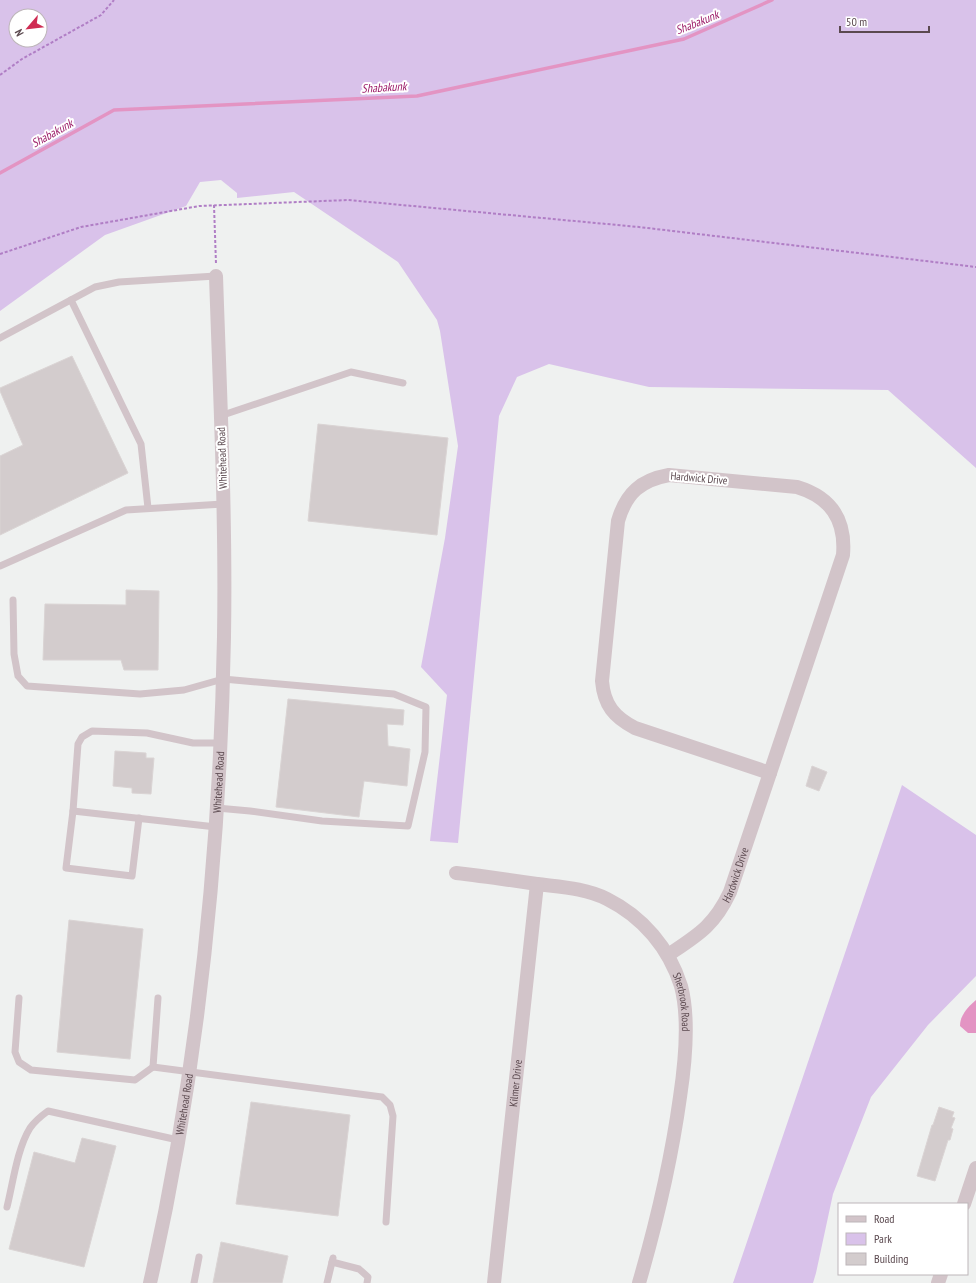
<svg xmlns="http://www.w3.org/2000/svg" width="976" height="1283" font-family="'PT Sans Narrow',sans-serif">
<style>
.green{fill:#d9c2ea;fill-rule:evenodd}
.water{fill:#e394c3}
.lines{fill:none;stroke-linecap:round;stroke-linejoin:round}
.stream{stroke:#e394c3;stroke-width:3.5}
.building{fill:#d3cccd;stroke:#dad4d4}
.path{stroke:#b07ec5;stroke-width:2;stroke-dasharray:3 2;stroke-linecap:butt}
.service{stroke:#d2c4c9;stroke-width:7}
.minor{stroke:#d2c4c9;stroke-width:14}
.labels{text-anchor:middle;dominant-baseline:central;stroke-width:4;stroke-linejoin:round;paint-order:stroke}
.street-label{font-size:11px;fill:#5b494f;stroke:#fff}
.water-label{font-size:12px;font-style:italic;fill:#9c1b68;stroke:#fff}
</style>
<rect width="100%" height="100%" fill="#eff1f0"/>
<g class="green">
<path d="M0,0H976V468L888,390L649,387L549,364L517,377L499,416L458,843L430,841L447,695L421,667L445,538L458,446L440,331L437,320L398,262L294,192L237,198V193L221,180L200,182L186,206L105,235L0,311ZM16,16H40V40H16Z"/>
<polygon points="902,785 976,835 976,976 928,1025 871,1097 833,1194 816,1273 813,1283 733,1283"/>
</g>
<path class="water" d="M976,1000V1033H968L960,1026C960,1015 968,1007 976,1000Z"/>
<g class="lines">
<polyline class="stream" points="0,173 114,110 417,96 684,39 772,0"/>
</g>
<g class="building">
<polygon points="72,356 128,473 0,535 0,456 23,445 0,391 0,388"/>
<polygon points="318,424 448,438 437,535 308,521"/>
<polygon points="126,590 159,591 158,670 124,670 121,660 43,660 45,604 126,605"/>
<polygon points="288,699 404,710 403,725 387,724 388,746 410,749 407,786 364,781 359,817 276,807"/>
<polygon points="115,751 146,753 146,758 154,758 151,794 132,793 132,788 113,786"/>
<polygon points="812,766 827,772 819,791 806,786"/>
<polygon points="69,920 143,929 130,1059 57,1052"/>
<polygon points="251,1102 350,1115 338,1216 236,1204"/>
<polygon points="939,1107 954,1112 952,1117 955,1118 951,1128 953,1129 950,1140 948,1140 935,1181 917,1176 932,1125 933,1125"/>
<polygon points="82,1138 116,1146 84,1267 9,1249 34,1152 75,1163"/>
<polygon points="221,1242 288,1256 282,1283 213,1283"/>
</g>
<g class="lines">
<g class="path">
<polyline points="0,75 22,59 101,15 114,0"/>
<polyline points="214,205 216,264"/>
<polyline points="0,254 81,227 199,206 348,200 639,227 976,267"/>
</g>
<g class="service">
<polyline points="71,300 141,444 148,508"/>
<polyline points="0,338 95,287 119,282 216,276"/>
<polyline points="220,416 351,372 403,383"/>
<polyline points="0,566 126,510 223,504"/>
<polyline points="13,600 14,654 18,676 27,686 140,694 184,690 223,679 394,694 426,707 425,752 408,826 322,821 250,811 217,808"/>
<polyline points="73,811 216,827"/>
<polyline points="139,818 132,876 66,868 73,811 78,744 82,737 92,731 147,733 193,743 221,743"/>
<polyline points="19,998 15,1052 19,1062 31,1070 135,1080 153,1067 382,1097 390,1105 393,1116 386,1222"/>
<polyline points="153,1067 158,998"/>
<path d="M7,1207C13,1183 17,1149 30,1128C35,1121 41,1116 48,1111L178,1140"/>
<polyline points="332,1262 359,1269 368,1277 367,1283"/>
<polyline points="194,1283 199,1257"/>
<polyline points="327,1283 333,1258"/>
</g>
<g class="minor">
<path d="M669,475L797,487C830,497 846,519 843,555L770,773L635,728C614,717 604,705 602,681L618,521C626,493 641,480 669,475Z"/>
<path id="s1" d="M456,873C483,876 510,880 537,884C560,887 585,888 607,899C643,917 669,948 681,986C690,1020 685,1064 680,1097C671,1162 657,1221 639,1283"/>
<path id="s2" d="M668,955C698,935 714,926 730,892L770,773"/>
<polyline points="964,1204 976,1168"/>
<path id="s3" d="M150,1283C198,1072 220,854 224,637C226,517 220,396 216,276"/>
<path id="s4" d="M494,1283L537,884"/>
<polyline points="938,1283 941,1274"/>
</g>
</g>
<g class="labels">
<g class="street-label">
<text transform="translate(222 458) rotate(-92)">Whitehead Road</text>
<text transform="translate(699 478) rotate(5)">Hardwick Drive</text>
<text stroke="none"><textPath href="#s3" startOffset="506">Whitehead Road</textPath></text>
<text stroke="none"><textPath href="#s2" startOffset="108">Hardwick Drive</textPath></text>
<text stroke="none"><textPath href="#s1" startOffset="287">Sherbrook Road</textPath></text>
<text stroke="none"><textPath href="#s4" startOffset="201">Kilmer Drive</textPath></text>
<text stroke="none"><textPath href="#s3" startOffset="182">Whitehead Road</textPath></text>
</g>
<g class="water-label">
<text transform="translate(697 22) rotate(-22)">Shabakunk</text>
<text transform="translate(384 87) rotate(-3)">Shabakunk</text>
<text transform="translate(52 133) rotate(-29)">Shabakunk</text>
</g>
</g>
<rect x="838" y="1203" width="130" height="72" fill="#ffffff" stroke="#bdb6b9"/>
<rect x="846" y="1216" width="20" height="6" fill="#d2c4c9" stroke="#bdb6b9"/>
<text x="874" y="1223" font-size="12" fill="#5b494f">Road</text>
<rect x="846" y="1233" width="20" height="12" fill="#d9c2ea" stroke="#bdb6b9"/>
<text x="874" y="1243" font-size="12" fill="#5b494f">Park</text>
<rect x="846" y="1253" width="20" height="12" fill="#d3cccd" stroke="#bdb6b9"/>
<text x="874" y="1263" font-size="12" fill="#5b494f">Building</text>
<g transform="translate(28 28) rotate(242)"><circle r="19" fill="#ffffff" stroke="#bdb6b9"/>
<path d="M0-3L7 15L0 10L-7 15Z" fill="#cf2c53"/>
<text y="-6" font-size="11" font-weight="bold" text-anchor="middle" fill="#5b494f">N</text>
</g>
<path d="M840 26v6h89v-6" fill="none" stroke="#5b494f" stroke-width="2"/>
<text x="846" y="26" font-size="12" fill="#5b494f" stroke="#ffffff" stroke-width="3" paint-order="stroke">50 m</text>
</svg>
